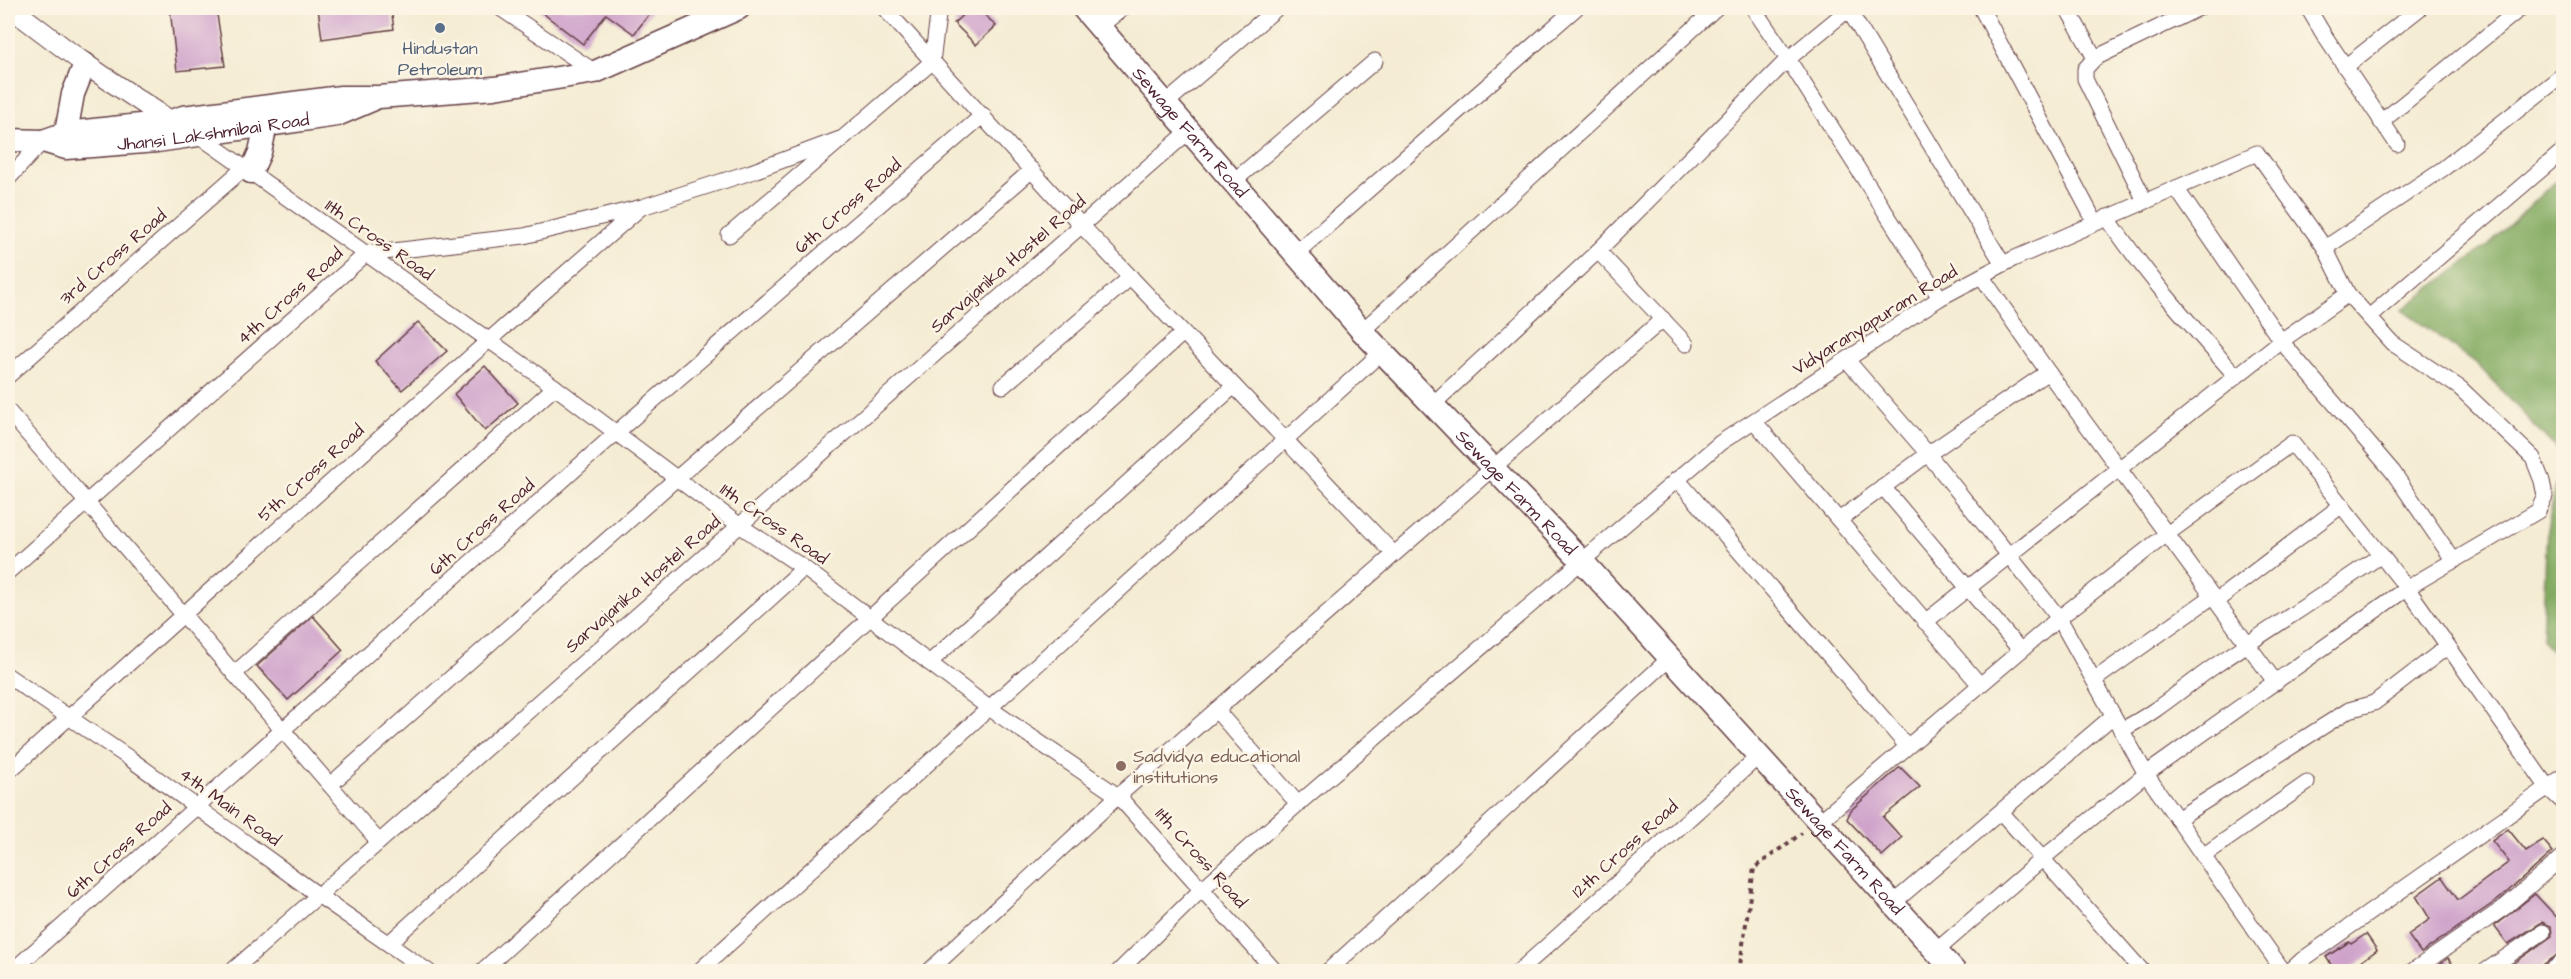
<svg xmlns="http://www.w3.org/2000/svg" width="2571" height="979" font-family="'Architects Daughter',sans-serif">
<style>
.forest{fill:#82aa60;stroke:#666446;stroke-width:1.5}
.building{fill:#cea1cb}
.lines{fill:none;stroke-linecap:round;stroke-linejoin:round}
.minor-casing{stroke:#643e44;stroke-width:17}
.tertiary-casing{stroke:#643e44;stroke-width:22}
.secondary-casing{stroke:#643e44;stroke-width:25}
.path{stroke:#643e44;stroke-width:4;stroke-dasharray:4.5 4.5;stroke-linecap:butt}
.minor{stroke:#fff;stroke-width:15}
.tertiary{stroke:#fff;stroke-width:20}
.secondary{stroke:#fff;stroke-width:22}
.service-dot{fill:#5c6f8a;stroke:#fcf5e5;stroke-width:2}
.education-dot{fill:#8d6e63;stroke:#fcf5e5;stroke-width:2}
.labels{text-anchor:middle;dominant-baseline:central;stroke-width:5;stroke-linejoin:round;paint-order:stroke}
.service-label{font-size:18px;fill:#4e5e75;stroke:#fcf5e5}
.street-label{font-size:18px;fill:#4a1f2b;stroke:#fcf5e5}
.education-label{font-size:18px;fill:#785e54;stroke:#fcf5e5;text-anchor:start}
</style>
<rect width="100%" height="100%" fill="#fcf5e5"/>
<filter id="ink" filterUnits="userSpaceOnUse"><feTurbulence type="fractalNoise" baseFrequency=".0167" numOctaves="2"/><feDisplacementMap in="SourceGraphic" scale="12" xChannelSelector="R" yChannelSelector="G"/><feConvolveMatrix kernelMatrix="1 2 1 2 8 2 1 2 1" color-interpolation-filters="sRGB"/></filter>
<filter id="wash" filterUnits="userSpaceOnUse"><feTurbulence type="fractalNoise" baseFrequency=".008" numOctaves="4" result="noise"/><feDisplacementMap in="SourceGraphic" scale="24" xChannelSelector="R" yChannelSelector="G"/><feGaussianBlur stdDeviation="1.35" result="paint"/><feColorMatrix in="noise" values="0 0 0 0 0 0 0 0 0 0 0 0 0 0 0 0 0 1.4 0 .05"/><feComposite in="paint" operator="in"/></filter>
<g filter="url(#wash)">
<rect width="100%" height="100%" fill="#f4ecd3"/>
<polygon class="forest" points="2563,174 2563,666 2542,638 2547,529 2562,455 2476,363 2402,310 2488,245"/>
<g id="blocks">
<g class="building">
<polygon points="170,8 216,8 225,66 177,71"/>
<polygon points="318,8 391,8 394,29 322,39"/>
<polygon points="536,8 654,8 634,34 606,14 583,44"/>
<polygon points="970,8 978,8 996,26 976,45 954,23"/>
<polygon points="418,322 447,351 402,390 375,361"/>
<polygon points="485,366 518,403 485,431 454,394"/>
<polygon points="313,616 343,650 288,700 257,666"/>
<polygon points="1900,767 1920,787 1883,817 1902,838 1882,856 1847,819 1851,810"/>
<polygon points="2508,829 2526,851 2543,840 2553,852 2499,899 2421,953 2408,935 2430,919 2416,896 2442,877 2458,900 2509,862 2492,841"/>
<polygon points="2535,894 2564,925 2564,951 2544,964 2540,972 2502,972 2552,936 2551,926 2542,922 2508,944 2494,926"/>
<polygon points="2366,934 2377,950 2346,972 2336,972 2326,957 2349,942 2351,944"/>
<polygon points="2448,958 2458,972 2433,972 2432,970"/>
</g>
</g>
</g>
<g filter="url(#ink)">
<use href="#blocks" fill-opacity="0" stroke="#643e44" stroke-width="1.5"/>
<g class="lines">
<defs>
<g id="minor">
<polyline points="500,8 595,72"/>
<polyline points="884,8 1082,226 1394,554"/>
<polyline points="1753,8 1788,59 1940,298"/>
<polyline points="1981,8 2095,222"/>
<polyline points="2067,8 2095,58"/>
<polyline points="2308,8 2324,35 2397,144"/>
<polyline points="1848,9 2003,264"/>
<polyline points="1099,27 1123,8"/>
<polyline points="2345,67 2420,8"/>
<polyline points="1165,104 1277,8"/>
<polyline points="2381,122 2521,8"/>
<polyline points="198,135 555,387 739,525 804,568 989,708 1118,796 1276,972"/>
<polyline points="8,179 43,141"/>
<polyline points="1234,181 1375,61"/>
<polyline points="2176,188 2281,341 2393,472 2454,561"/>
<polyline points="2145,201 2085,79 2085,69 2095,58 2199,8"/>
<path d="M2107,217C2145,274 2191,325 2236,376"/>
<polyline points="729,235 932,62 939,8"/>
<polyline points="2325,248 2444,168 2564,74"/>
<polyline points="1598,251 1686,344"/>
<polyline points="1295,254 1576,8"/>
<polyline points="1982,277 2048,372 2276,683"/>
<polyline points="2369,317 2564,150"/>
<polyline points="1362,331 1716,8"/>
<polyline points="1847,360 1928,454 2059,618 2146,774 2284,972"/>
<polyline points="8,376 244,168"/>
<polyline points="1003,386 1131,277"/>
<polyline points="1432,405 1598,251 1788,59 1850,8"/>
<polyline points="8,411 379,842"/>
<polyline points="1754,421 1980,685"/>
<polyline points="1677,479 1907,746"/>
<polyline points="1883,487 2020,650"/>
<polyline points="1839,520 1928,454 2048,372"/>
<polyline points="8,572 366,254 524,236 642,207 751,172 840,139"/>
<polyline points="2216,601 2342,505"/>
<polyline points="1925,622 2281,341 2348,294"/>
<polyline points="929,663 1234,386"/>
<polyline points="234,674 555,387"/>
<polyline points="8,676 129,758 318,895 429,972"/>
<polyline points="2094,680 2213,596"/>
<polyline points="1216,710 1298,804"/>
<path d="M2121,730C2156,713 2184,687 2216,665C2271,628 2327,593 2381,555"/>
<polyline points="8,772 488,341 639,209"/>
<polyline points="330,785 678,477 1032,170"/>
<polyline points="2001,812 2143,972"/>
<polyline points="2177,819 2349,710 2374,703 2448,646"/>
<polyline points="1820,821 2059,618 2167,534 2292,443 2407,588 2548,788 2564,803"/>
<polyline points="2203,856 2307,783"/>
<polyline points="1893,903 2113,716"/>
<polyline points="389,943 804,568"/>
<polyline points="11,972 617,432 983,115"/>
<polyline points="231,972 1189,131"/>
<polyline points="481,972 1183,333"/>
<polyline points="698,972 1382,352"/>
<polyline points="928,972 1118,796 1663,319"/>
<polyline points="1118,972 1203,888 1298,804 1720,443 1940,298 2013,259 2257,153 2325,248 2348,294 2392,343 2460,388 2533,458 2542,481 2545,496 2538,511 2407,588 2146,774 2042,859 1936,951"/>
<polyline points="1327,972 1669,659"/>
<polyline points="1518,972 1759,756"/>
<polyline points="2289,972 2302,960 2564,776"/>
<polyline points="2411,972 2505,907 2564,856"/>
<polyline points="2484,972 2543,932"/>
<polyline points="2550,972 2564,961"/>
</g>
<polyline id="tertiary" points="11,8 85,64 176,125"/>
<g id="secondary">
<path id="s1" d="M1083,8L1362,331L1582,561L1955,972"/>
<polyline points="66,133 73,94 85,64"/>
<path id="s2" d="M8,140L43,141L66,148L157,141L337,115L372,100"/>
<polyline points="43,141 66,133 168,122 183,117 341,97 379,97 494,88 595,72 739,8"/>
<polyline points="251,172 260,152 266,125"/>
</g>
</defs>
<use href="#minor" class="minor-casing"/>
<use href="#tertiary" class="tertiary-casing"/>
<use href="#secondary" class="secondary-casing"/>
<polyline class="path" points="1739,972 1754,868 1802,833"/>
<use href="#minor" class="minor"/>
<use href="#tertiary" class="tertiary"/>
<use href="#secondary" class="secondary"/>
</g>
</g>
<circle class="service-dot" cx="440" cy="28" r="6"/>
<circle class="education-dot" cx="1121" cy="766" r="6"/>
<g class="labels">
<g class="service-label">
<text x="440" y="48">Hindustan<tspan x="440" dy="21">Petroleum</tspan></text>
</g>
<g class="street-label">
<text stroke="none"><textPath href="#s2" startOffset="207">Jhansi Lakshmibai Road</textPath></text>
<text stroke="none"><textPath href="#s1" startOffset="164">Sewage Farm Road</textPath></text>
<text transform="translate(848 206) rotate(-41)">6th Cross Road</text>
<text transform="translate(379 240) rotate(35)">11th Cross Road</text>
<text transform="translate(113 257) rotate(-41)">3rd Cross Road</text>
<text transform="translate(1008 264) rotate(-41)">Sarvajanika Hostel Road</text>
<text transform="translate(290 296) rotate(-42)">4th Cross Road</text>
<text transform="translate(1875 320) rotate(-32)">Vidyaranyapuram Road</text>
<text transform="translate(311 473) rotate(-42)">5th Cross Road</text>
<text stroke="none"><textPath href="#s1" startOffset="650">Sewage Farm Road</textPath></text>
<text transform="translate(774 524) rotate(35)">11th Cross Road</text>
<text transform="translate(482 527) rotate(-42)">6th Cross Road</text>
<text transform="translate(643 584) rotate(-41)">Sarvajanika Hostel Road</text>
<text transform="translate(230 807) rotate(36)">4th Main Road</text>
<text transform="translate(1625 849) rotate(-42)">12th Cross Road</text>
<text transform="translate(119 850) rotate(-42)">6th Cross Road</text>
<text stroke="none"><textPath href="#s1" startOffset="1136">Sewage Farm Road</textPath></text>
<text transform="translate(1201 858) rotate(48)">11th Cross Road</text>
</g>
<g class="education-label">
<text x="1133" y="756">Sadvidya educational<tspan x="1133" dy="21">institutions</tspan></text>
</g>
</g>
<rect width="2571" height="979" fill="none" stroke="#fcf5e5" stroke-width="30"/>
</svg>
